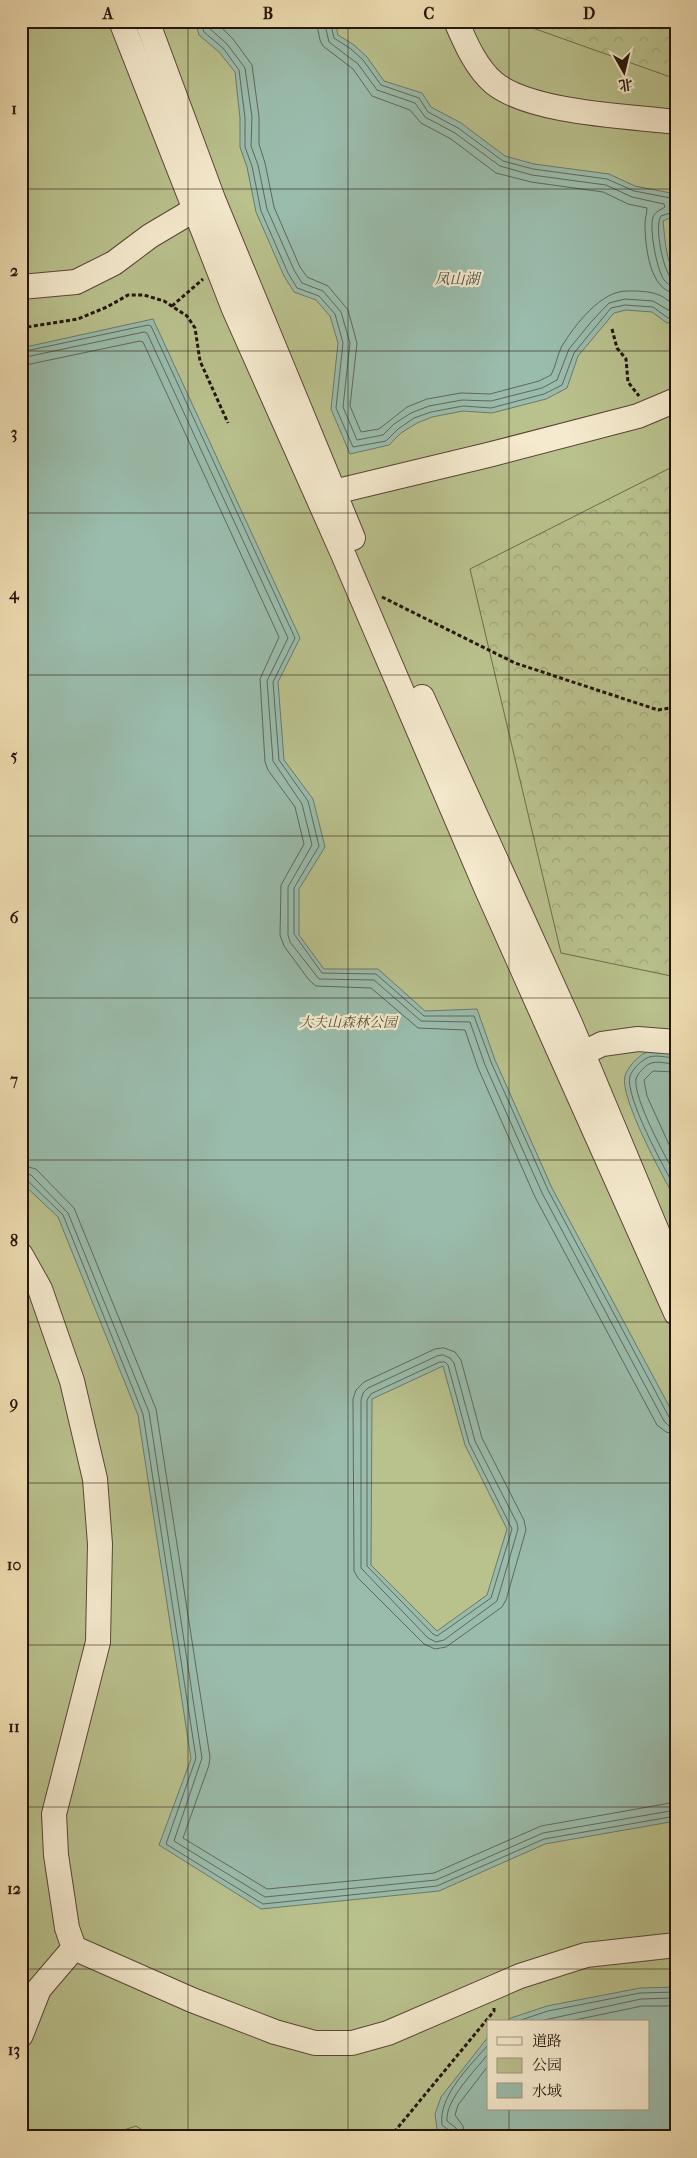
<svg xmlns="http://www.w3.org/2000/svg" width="697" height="2158" font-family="'IM FELL French Canon','Noto Serif SC',serif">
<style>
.green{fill:#b9c18d;stroke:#6f6a4c;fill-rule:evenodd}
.forest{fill:url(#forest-crowns);stroke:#6f6a4c}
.water{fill:#9abcac;stroke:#6b796b;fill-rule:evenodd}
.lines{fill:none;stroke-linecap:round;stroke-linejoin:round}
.shore{stroke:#60685b;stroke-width:1}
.minor-casing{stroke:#584634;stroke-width:26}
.path{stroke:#25140a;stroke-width:3;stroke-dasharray:4 2.5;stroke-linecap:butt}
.minor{stroke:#f5eace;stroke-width:24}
.grid{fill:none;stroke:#25140a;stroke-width:1;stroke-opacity:0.55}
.labels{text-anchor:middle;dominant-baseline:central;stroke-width:4.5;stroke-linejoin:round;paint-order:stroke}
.park-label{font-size:14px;font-style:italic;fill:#595138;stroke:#f5eace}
.water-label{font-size:15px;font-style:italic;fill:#4e4f43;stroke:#f5eace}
.neatline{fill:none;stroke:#25140a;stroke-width:2}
.grid-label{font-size:16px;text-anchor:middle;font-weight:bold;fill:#25140a}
</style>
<defs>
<pattern id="forest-crowns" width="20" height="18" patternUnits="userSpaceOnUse" patternTransform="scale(1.25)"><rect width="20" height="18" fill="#b9c18d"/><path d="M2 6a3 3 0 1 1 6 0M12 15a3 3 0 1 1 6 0" fill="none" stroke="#9fa578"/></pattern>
</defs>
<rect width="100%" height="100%" fill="#efdeb3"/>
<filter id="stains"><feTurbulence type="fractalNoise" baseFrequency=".004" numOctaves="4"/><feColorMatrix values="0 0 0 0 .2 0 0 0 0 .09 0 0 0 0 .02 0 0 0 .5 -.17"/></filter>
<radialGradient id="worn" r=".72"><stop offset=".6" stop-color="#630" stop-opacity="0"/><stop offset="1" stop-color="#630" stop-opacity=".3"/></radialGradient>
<path class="green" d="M21,21H676V2137H21ZM488,2022H648V2109H488Z"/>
<g class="forest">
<polygon points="513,21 676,21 676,79"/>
<polygon points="676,465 676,977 561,953 470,569"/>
<polygon points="136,2126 154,2137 102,2137"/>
</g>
<g class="water">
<path d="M195,21H335L338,35L354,45L367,57L384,81L422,93L431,107L461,123L505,156L534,164L609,174L635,186L676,194V215L663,221C665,239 666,262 676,277V322L667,323L652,312L626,310L614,313L578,356L567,388L546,399L492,413L463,411L432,417L417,423L401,433L389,445L350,454L331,409L338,343L330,316L316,300L294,292L284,276L256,212L247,167L240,147V118L235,72L219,52L199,35Z"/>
<path d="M153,319L300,638L278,682L284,760L313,799L325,847L299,889V935L324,969H378L425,1011L477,1009L495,1060L552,1188L676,1419V1821L545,1844L439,1891L261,1909L159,1845L191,1759L138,1415L58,1217L21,1182V348ZM443,1366L465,1445L507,1529L487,1595L437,1631L371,1565L372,1399Z"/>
<path d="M660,1051L676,1053V1200C664,1179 619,1097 625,1076C627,1068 638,1056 645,1053C649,1051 655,1051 660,1051Z"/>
<polygon points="676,1987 676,2137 450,2137 437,2129 435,2114 441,2097 488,2037 488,2109 648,2109 648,2022 506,2022 511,2018 547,2006 640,1988"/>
</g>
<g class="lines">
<g class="shore">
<polyline points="200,21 204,32 223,48 239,70 245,118 245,147 252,166 261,211 288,273 297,288 319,296 335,314 343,343 336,408 353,447 386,441 398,429 414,418 431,412 463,406 491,408 544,394 562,385 574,353 611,308 625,305 653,307 668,318 676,317"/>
<polyline points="207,21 209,28 227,44 245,68 252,117 251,146 258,165 267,209 294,270 302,283 323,291 341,312 350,343 343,407 357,440 383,435 394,424 411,413 429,406 462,400 491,401 542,388 557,380 569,349 591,322 609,303 625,299 653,301 670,311 676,311"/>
<path d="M215,21L233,39L252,65L259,117V144L265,163L274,207L300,267L307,277L328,286L348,310L357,343L350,406L361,432L379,429L407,407L427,399L461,393L490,394L539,381L551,375C556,366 557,355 562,346C575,325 601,290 628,291C637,291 650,291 659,295C665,297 669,303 676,303"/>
<path d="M316,21L320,40L323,46L353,69L372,96L410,110L421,123L451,139L496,173L531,182L603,192L628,204L647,208C647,213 645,218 645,223C645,244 649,292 676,293"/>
<path d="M324,21L329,42L358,64L377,90L415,103L425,117L455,133L500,166L532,175L606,185L632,197L664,204L665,207C660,210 655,212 653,217C649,228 657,273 665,281C668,285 671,285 676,285"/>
<polyline points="330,21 334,38 351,49 363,60 381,85 419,98 428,112 458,128 503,161 533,169 607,179 634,191 676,199"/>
<path d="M676,211L661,216C654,226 663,269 671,278L676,279"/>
<polyline points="21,352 148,325 151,326 295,638 273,682 279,760 308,801 319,846 294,888 294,934 322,973 376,974 424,1016 474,1016 491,1062 548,1190 669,1417 676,1420"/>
<polyline points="21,358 144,332 147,333 288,638 267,681 273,761 302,804 312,845 288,887 288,935 290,942 319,979 374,980 421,1021 470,1022 485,1065 542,1193 664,1421 669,1426 676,1427"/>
<polyline points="21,366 140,341 143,342 279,637 260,679 265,762 268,770 295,807 304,844 281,885 280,935 284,946 309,980 316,986 371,988 418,1028 465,1030 478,1068 535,1197 657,1425 666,1432 676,1434"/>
<path d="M676,1058C666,1058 654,1053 645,1059C640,1062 632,1070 630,1076C624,1095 665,1170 676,1189"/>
<path d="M676,1064C667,1064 657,1060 649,1064C645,1066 637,1074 636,1079C633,1098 666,1158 676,1176"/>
<polyline points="676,1072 653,1071 644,1080 647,1096 676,1160"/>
<polyline points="21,1165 36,1169 74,1208 156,1409 210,1757 209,1765 183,1838 267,1889 434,1873 541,1826 676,1802"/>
<polyline points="21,1172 31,1175 68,1213 149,1412 202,1758 174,1841 265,1897 436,1880 543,1833 676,1810"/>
<polyline points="21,1178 27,1180 63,1215 143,1414 196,1758 166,1844 263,1904 437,1886 544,1839 676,1816"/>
<polygon points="444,1348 455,1352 461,1360 482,1438 524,1520 526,1530 506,1600 502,1607 446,1647 435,1649 424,1644 358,1578 354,1571 353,1399 356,1390 364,1382 435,1349"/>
<polygon points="443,1355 450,1358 454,1363 475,1441 517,1523 518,1529 497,1601 444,1640 436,1642 428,1638 361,1568 361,1400 363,1393 368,1388 437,1356"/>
<polygon points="440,1362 445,1362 448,1365 469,1443 512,1529 491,1598 437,1636 433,1634 367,1566 367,1400 371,1394"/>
<polyline points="515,2022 548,2011 640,1993 676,1992"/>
<polyline points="535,2022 641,1999 676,1998"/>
<polyline points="565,2022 642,2006 676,2006"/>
<path d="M452,2137L450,2131L442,2125C438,2096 470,2066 488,2045"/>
<path d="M458,2137L456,2128L447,2121C445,2100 475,2071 488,2054"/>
<polyline points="465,2137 463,2126 455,2115 458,2105 488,2066"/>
</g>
<defs>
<g id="minor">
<polyline points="121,21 234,309 343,554 487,890 676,1313"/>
<polyline points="147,21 213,199 353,538"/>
<path d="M456,21C465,42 476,68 494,83C531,113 627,116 676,122"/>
<polyline points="21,287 76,282 114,263 150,236 209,201"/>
<polyline points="334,492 488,455 638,416 676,400"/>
<polyline points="422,697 570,1023 664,1248 676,1269"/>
<polyline points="569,1060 602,1044 638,1039 676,1042"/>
<polyline points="21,1255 40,1289 72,1381 95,1479 100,1544 98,1642 54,1814 56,1855 67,1928 74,1948 39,1989 21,2035"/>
<polyline points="74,1948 192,2000 275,2032 315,2043 352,2043 388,2033 520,1976 586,1955 676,1945"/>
</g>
</defs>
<use href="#minor" class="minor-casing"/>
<g class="path">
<polyline points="172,306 203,279"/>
<polyline points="21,328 78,319 107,307 128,295 144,295 164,301 187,316 195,328 200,361 228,423"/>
<polyline points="612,329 617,348 626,359 628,382 639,396"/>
<polyline points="382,597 515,663 658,710 676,707"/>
<polyline points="390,2137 494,2011 494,2008"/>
</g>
<use href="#minor" class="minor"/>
</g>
<path class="grid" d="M188,21V2137M348,21V2137M509,21V2022M21,189H676M21,351H676M21,513H676M21,675H676M21,836H676M21,998H676M21,1160H676M21,1322H676M21,1483H676M21,1645H676M21,1807H676M21,1969H676M509,2109V2137"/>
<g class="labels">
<g class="park-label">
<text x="348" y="1022">大夫山森林公园</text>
</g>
<g class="water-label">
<text x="457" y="279">凤山湖</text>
</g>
</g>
<rect width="697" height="2158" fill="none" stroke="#efdeb3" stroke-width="55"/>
<rect x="487" y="2020" width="162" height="90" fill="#f5eace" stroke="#a29480"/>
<rect x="497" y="2037" width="25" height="8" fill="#f5eace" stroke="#a29480"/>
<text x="532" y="2046" font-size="15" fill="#25140a">道路</text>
<rect x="497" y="2058" width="25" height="15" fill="#b9c18d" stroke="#a29480"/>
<text x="532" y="2070" font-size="15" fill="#25140a">公园</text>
<rect x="497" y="2083" width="25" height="15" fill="#9abcac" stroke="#a29480"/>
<text x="532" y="2096" font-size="15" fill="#25140a">水域</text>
<g transform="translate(624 72) rotate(172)" stroke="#f5eace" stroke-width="4" paint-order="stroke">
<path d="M0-4L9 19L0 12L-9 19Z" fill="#25140a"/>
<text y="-8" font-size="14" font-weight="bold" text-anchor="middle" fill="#25140a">北</text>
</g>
<rect x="28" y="28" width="642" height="2102" class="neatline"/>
<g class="grid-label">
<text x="108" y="19">A</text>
<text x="268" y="19">B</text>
<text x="429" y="19">C</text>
<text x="589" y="19">D</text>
<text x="14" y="114">1</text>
<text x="14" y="276">2</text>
<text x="14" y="438">3</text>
<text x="14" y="599">4</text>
<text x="14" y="761">5</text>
<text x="14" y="923">6</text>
<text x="14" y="1085">7</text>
<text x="14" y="1246">8</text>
<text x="14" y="1408">9</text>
<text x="14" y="1570">10</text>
<text x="14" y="1732">11</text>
<text x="14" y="1894">12</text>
<text x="14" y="2055">13</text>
</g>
<rect width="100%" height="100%" filter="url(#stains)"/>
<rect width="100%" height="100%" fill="url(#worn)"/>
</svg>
